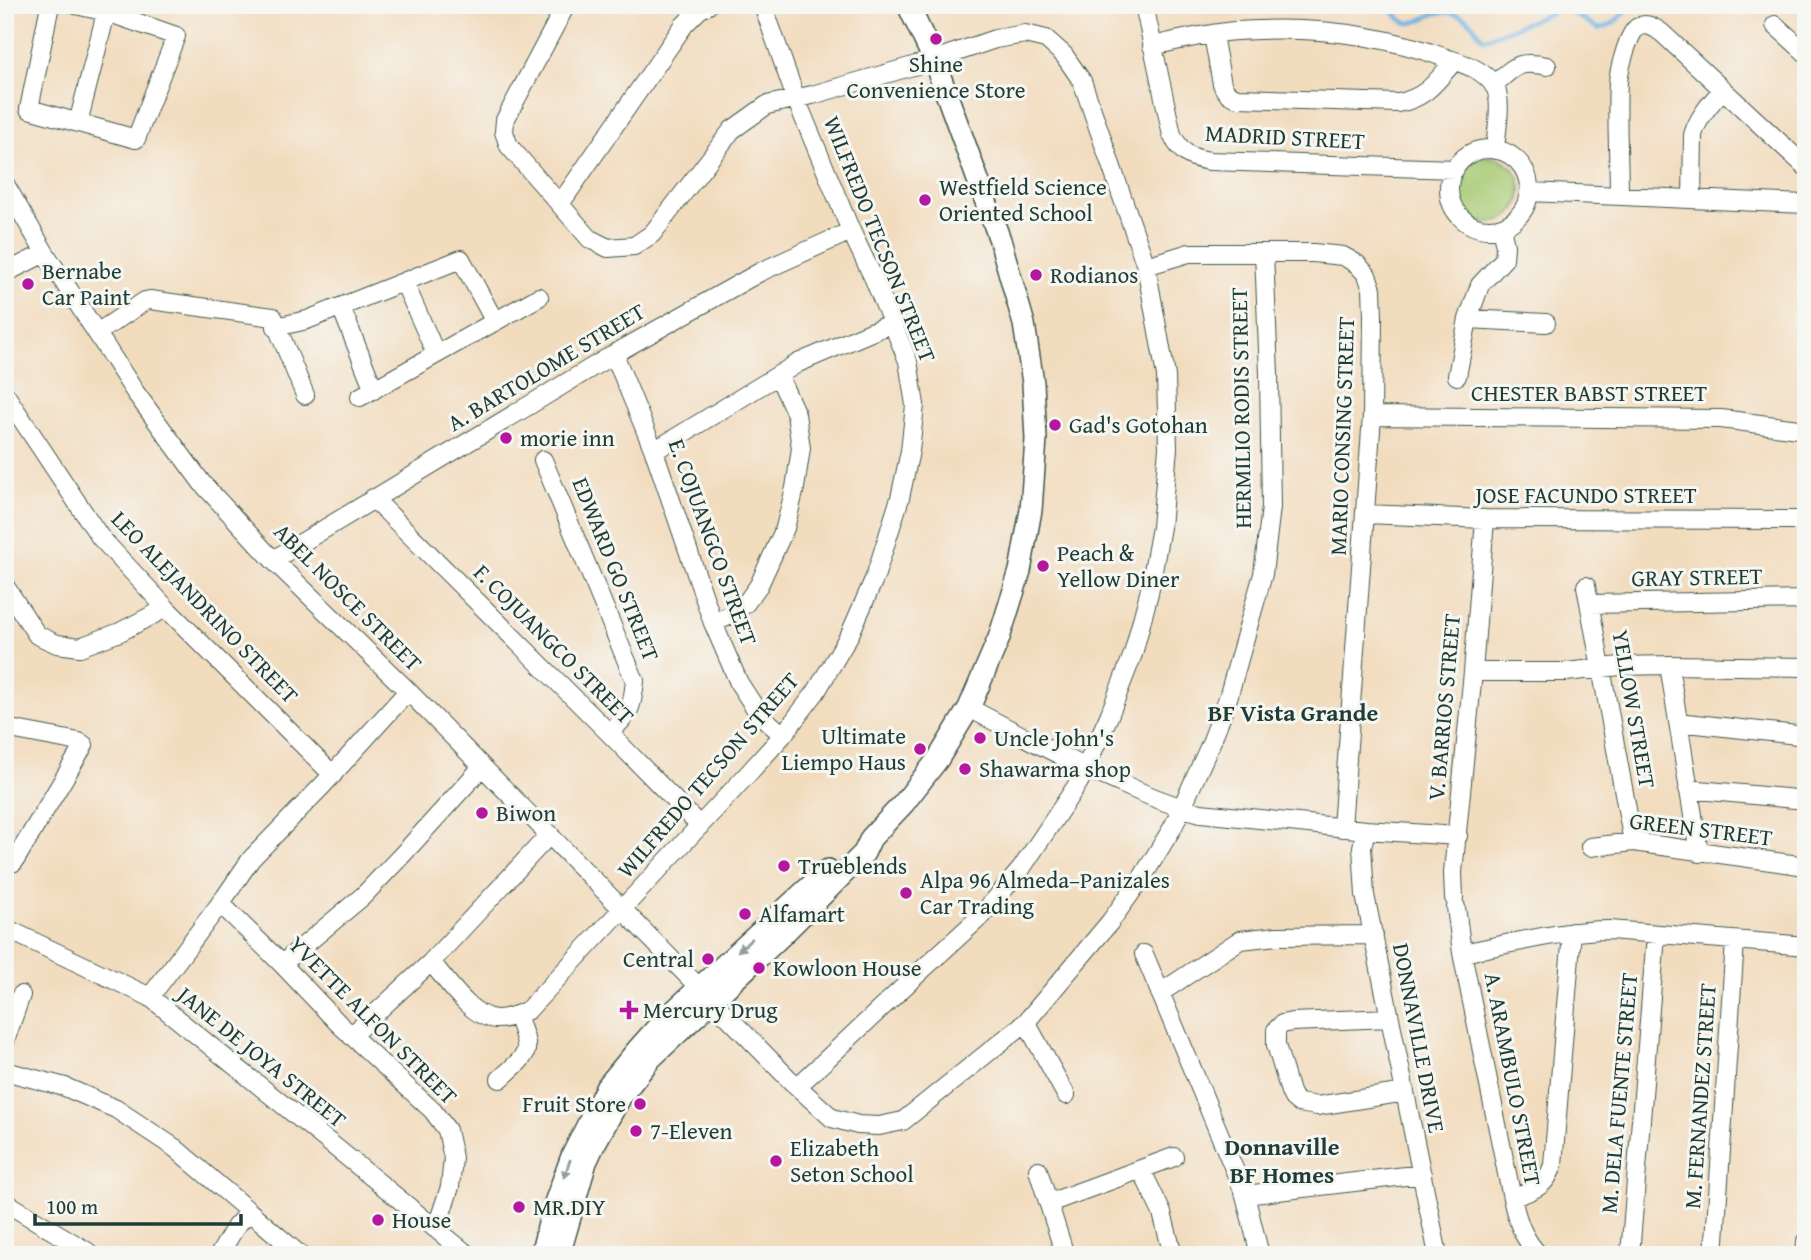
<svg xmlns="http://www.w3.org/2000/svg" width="1811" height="1260" viewBox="0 0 1811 1260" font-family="'Gentium Book Plus',serif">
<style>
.green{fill:#a8cb75;stroke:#648454;stroke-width:2}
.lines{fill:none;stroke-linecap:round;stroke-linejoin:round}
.stream{stroke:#6eb4e4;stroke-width:4.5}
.minor-casing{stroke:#3f5549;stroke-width:20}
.major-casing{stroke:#3f5549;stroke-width:24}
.minor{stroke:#fff;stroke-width:18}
.major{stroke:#fff;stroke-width:21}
.oneway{fill:#8f9e9a}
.poi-dot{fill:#b5179e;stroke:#f6f6f2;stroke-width:2.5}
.labels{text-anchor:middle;stroke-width:6;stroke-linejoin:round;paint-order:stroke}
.poi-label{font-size:23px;fill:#1f3d34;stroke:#f6f6f2;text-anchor:start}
.street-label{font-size:23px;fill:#1f3d34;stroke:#f6f6f2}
.neighbourhood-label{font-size:24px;font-weight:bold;fill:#1f3d34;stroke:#f6f6f2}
</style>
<rect width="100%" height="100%" fill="#f6f6f2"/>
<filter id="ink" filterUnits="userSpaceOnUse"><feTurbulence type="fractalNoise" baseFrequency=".0143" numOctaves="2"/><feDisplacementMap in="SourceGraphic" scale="14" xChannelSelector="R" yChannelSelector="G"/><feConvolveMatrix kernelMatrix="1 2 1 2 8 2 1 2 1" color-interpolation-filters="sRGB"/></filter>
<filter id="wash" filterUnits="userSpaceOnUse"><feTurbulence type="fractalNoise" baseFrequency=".00686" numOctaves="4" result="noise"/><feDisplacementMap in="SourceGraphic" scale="28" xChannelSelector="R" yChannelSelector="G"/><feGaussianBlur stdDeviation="1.57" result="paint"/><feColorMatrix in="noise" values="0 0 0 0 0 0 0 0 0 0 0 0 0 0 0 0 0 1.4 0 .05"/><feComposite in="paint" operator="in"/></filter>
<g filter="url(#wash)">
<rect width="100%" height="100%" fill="#f2dcbe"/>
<path class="green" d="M1455 190a33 33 0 1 1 66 0a33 33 0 1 1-66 0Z"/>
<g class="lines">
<path class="stream" d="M1381,5c3,2 7,3 10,5 6,4 9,12 17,13 9,1 18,-6 26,-9 10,-4 29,0 36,8 6,6 7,10 14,17l77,-30 13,5 25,15 13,-5 21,-19"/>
</g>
</g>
<g filter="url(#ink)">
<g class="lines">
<g class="minor-casing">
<path id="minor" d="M50,5l-21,104 107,30 40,-103 -69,-24 -31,-7
M566,5l-61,115 -1,12 5,14 81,93 18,9 26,-2 18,-12 80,-104 35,-25 45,-10 122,-35 61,-21 30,-5 21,5 18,16 18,26 64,185 20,110 2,72 -7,79 -12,66 -16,61 -24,62 -30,66 -58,87 -41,48 -56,51 -126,118
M1144,5l28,130c10,19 18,23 38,26l245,8
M1775,25l31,28
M1213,35l9,49c3,8 7,12 16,14l160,5c28,-5 38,-21 56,-42
M1152,46c28,-6 56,-13 84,-15 70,-5 143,2 210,27 18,6 38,11 49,29 8,15 1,46 0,63
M1493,85c23,-19 24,-25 54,-19
M78,123l30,-118
M1449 189a40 40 0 1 1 80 0a40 40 0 1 1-80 0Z
M5,184l40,69 90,139 67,91 71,77 135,131 381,388 43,39 26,7 21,1 24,-5 123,-99 84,-100 33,-46 30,-49 38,-84 17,-45 35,-124 8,-67 -2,-133 -5,-121
M1529,192l277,12
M1619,196c0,-38 -3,-77 -1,-114 1,-11 10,-50 20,-55 9,-5 17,1 24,6l144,134
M1692,199l1,-64c5,-18 18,-32 30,-46
M560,204l124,-179 15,-15 9,-5
M1146,266l43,-13h124l30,3 14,8 10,11 5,14 1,27 -1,100 -30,412
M5,273l40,-20
M404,282l32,72
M341,307l33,83
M1468,319l78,4
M276,327l31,-7 154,-61 34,63
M97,333l48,-32 5,-1 123,17 32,78
M614,354l40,97 59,172 26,60 20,31 24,21
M1457,376l11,-57 12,-34 24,-26 1,-13 -4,-19
M5,394l95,143 66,71 167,167
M360,397l179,-100
M1372,416l349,3 85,11
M654,451l144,-88 94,-40
M543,460l92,221c-3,28 -5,33 -26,52
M373,498l236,235 91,93
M1366,514l119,5 321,1
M273,560l341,-206 146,-82 91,-41
M5,586l32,49 20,9 23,3 40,-15 46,-24
M1586,586l47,256
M1590,604l216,-4
M713,623l18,-8 15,-12 13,-18 26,-57 10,-40 6,-40 -5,-34 -18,-39
M1669,665l30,188
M1473,672h93l54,-6 49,-1 137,2
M969,708c50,26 99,53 151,75 26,12 53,23 81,30l165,17 92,6
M1678,722l128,14
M5,728l74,14 5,3 -70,117 -9,-3
M1688,789l118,11
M1366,830l-4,17 3,48 73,360
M1590,847l43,-5 173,24
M1454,898l-1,-26 20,-200 12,-153
M220,903l62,61 57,60 94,87 14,19 6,28 -3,29 -14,42
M1456,907l6,46 50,245c5,22 11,41 27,57
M5,928l145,69 318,258
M1462,953c49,-9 98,-23 148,-23l196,16
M1144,954l101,241 15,60
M431,962c16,18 39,55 65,57 10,0 22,-4 32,-9l218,-234 37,-41 33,-43 34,-58 25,-57 25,-79 10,-47 5,-46 -7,-44 -34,-82 -23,-48 -55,-132 -33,-94
M282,964l81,-68 40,-42 79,-87
M1160,993l80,-53 37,-4 97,-1
M150,997l75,-100 26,-38 72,-74 85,-94
M1390,1018l-98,4 -10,2 -6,6v15l14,47 3,6 6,5 18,3 88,-14
M1026,1022l40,73
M351,1036l80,-74 119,-128
M5,1041l16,-46
M5,1071l60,16 51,22 59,39 125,107
M500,1079c32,-29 31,-24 17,-64
M1141,1169l21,44 11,42
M1038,1170l27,85
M1245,1195l177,-21
M1512,1198c21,-9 33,-9 41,-33l19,-233
M5,1202l83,50
M1049,1203l125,-46
M219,1255l17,-29 13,-14
M1630,1255l26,-320
M1714,1255l21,-314
M1805,1255l1,-14"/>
</g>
<g class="major-casing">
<path id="major" d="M541,1255l12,-47 19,-52 34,-68 33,-40 25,-28 164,-150
M559,1255l27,-93 8,-17 27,-49 30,-38 130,-122 83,-83 7,-15 33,-35 34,-44 31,-51 30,-70 21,-67 11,-61 5,-71 -3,-56 -9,-59 -24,-84 -66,-180 -26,-55"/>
</g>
<use href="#minor" class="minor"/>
<use href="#major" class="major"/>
</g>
<defs><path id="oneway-solid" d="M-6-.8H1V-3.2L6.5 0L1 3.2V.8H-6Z" transform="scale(1.75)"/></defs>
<g class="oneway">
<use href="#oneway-solid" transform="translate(745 945) rotate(138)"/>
<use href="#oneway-solid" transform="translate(567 1169) rotate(109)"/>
</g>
</g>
<g class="poi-dot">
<circle cx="936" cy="39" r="7"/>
<circle cx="925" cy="200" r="7"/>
<circle cx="1036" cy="275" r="7"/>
<circle cx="28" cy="284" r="7"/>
<circle cx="1055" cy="425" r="7"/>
<circle cx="506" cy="438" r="7"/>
<circle cx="1043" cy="566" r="7"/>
<circle cx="980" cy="738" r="7"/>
<circle cx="920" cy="749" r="7"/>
<circle cx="965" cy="769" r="7"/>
<circle cx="482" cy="813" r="7"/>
<circle cx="784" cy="866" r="7"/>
<circle cx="906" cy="893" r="7"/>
<circle cx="745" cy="914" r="7"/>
<circle cx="708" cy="959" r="7"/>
<circle cx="759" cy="968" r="7"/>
<path d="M625.5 999.5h7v7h7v7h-7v7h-7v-7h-7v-7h7z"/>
<circle cx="640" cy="1104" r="7"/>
<circle cx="636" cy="1131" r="7"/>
<circle cx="776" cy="1161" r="7"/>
<circle cx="519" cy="1207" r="7"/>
<circle cx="378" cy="1220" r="7"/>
</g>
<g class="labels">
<g class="poi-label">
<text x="936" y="72" text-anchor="middle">Shine<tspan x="936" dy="26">Convenience Store</tspan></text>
<text x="939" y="195">Westfield Science<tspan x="939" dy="26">Oriented School</tspan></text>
<text x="42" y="279">Bernabe<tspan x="42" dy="26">Car Paint</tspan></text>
<text x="1050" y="283">Rodianos</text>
<text x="1069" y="433">Gad's Gotohan</text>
<text x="520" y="446">morie inn</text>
<text x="1057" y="561">Peach &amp;<tspan x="1057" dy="26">Yellow Diner</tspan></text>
<text x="906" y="744" text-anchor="end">Ultimate<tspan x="906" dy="26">Liempo Haus</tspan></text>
<text x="994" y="746">Uncle John's</text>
<text x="979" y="777">Shawarma shop</text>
<text x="496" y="821">Biwon</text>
<text x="798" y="874">Trueblends</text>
<text x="920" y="888">Alpa 96 Almeda–Panizales<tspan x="920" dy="26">Car Trading</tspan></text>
<text x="759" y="922">Alfamart</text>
<text x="694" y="967" text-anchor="end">Central</text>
<text x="773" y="976">Kowloon House</text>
<text x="643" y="1018">Mercury Drug</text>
<text x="626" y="1112" text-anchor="end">Fruit Store</text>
<text x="650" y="1139">7-Eleven</text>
<text x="790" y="1156">Elizabeth<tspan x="790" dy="26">Seton School</tspan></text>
<text x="533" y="1215">MR.DIY</text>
<text x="392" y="1228">House</text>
</g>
<g class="street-label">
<text transform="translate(1285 137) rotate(3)" y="8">MADRID STREET</text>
<text transform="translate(880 239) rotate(68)" y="8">WILFREDO TECSON STREET</text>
<text transform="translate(546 367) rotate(-31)" y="8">A. BARTOLOME STREET</text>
<text x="1589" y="401">CHESTER BABST STREET</text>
<text transform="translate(1241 408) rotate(-91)" y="8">HERMILIO RODIS STREET</text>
<text transform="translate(1342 436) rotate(-88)" y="8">MARIO CONSING STREET</text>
<text x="1586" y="503">JOSE FACUNDO STREET</text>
<text transform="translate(713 542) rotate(70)" y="8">E. COJUANGCO STREET</text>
<text transform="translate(616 569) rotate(68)" y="8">EDWARD GO STREET</text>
<text transform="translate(1697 577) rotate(-1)" y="8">GRAY STREET</text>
<text transform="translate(348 597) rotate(45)" y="8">ABEL NOSCE STREET</text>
<text transform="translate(205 607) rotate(46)" y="8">LEO ALEJANDRINO STREET</text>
<text transform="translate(554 644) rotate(45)" y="8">F. COJUANGCO STREET</text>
<text transform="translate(1444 707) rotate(-85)" y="8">V. BARRIOS STREET</text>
<text transform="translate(1634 709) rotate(80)" y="8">YELLOW STREET</text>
<text transform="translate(708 775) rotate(-49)" y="8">WILFREDO TECSON STREET</text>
<text transform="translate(1701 829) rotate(7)" y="8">GREEN STREET</text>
<text transform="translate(373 1020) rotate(45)" y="8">YVETTE ALFON STREET</text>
<text transform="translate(1419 1038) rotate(79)" y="8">DONNAVILLE DRIVE</text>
<text transform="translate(262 1057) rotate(39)" y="8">JANE DE JOYA STREET</text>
<text transform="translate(1513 1079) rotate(79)" y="8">A. ARAMBULO STREET</text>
<text transform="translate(1619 1093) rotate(-85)" y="8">M. DELA FUENTE STREET</text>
<text transform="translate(1700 1096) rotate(-86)" y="8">M. FERNANDEZ STREET</text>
</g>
<g class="neighbourhood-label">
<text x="1293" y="721">BF Vista Grande</text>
<text x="1282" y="1155">Donnaville<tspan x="1282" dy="28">BF Homes</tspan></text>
</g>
</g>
<rect width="1811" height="1260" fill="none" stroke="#f6f6f2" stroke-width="28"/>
<path d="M35 1214v10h206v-10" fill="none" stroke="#1f3d34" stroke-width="3.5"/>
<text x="46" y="1214" font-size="21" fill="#1f3d34" stroke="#f6f6f2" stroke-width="5" paint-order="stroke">100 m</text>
</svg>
